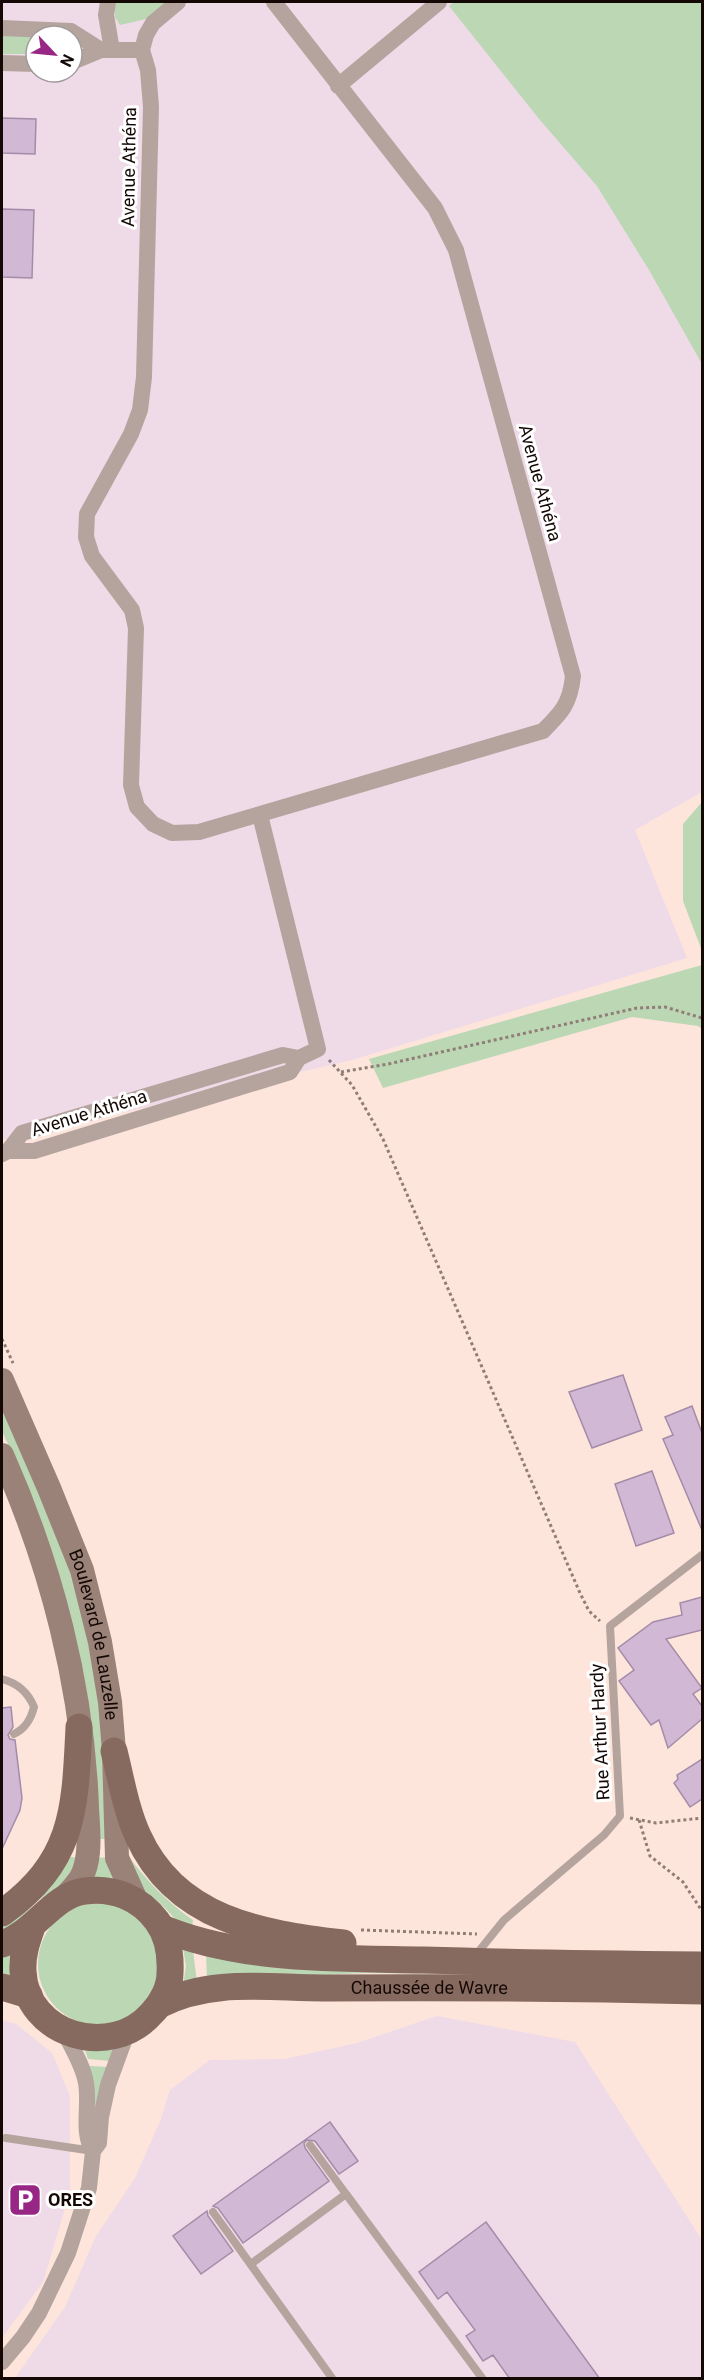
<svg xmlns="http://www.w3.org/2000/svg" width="704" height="2380" viewBox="0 0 704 2380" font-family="Roboto,sans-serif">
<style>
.commercial{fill:#efdae8;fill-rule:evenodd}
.green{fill:#bbd7b3}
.building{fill:#d1b8d5;stroke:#a48ca8;stroke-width:1.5}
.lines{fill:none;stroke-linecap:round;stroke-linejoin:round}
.path{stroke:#907d77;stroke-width:3;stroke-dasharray:3 3;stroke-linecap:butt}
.service{stroke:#b5a49e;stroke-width:8}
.minor{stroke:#b5a49e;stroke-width:16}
.secondary{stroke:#9a8279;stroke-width:24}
.primary{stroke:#876a5f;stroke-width:27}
.labels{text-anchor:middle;stroke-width:6;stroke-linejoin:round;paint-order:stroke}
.street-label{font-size:18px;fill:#140805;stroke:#fff}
.poi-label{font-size:18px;font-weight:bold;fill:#140805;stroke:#fff;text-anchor:start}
</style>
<rect width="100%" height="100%" fill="#fde5dc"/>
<path class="commercial" d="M2,2h614l86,105v685l-67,38 52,128 -335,102 -350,80zM36,36h36v36h-36z
M437,2016l138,26 127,198v138h-687l50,-71 31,-71 39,-58 26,-59 9,-29 40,-30 75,-1 72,-16z
M2,2020l14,4 36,29 18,43v96l-27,90 -41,56z"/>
<path class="green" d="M115,2h55l-24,17 -26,6 -5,-8z
M454,2h248v362l-53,-94 -52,-84 -57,-66 -91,-114z
M2,34l34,2v18h-34z
M702,802v149l-19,-50v-77z
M702,965v64l-4,-3 -66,-9 -249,71 -14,-29z
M2,1391l67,168 29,126 12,154h-16l1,-7 -82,-377 -11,-24z
M63,1856l17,2 -16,26 -24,15 -38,36v-17z
M111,1857l8,23 -25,-2v-20z
M129,1857c19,25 38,45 64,63l-1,8 -14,-6 -18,-19 -20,-16z
M38 1964a61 61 0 1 1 122 0a61 61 0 1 1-122 0Z
M11,1947l2,26 -3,3 -8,-3v-22z
M183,1948l10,2 4,33 -14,3 3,-20z
M206,1953l496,23 -338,-3 -157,8z
M84,2047l28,1 2,2 -4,11 -22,-2z
M89,2066l19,1 -12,40 -3,-4z"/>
<path class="building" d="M2,118l34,1 -1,35 -33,-1z
M2,209l32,1 -2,68 -30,-1z
M623,1375l19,55 -50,18 -23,-56z
M692,1406l10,27v97l-39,-91 10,-4 -8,-18z
M652,1471l22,62 -38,13 -21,-62z
M702,1597v33l-36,9 36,49 -9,6 9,12v13l-34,29 -9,-28 -8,5 -32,-44 15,-11 -16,-22 35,-26 29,-7 -2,-12z
M11,1707l2,20 -5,8 2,4 5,1 7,58 -2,12 -18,39v-141z
M702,1759v40l-12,8 -16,-24 4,-4 -1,-4z
M330,2122l28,39 -19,13 -24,-33 -8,-1 -3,3 1,5 24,33 -86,62 -25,-35 -5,-2z
M207,2211l1,5 25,35 -32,23 -28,-38z
M486,2222l114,157h-90l-17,-24 -10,6 -17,-25 9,-6 -28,-38 -9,7 -19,-27z"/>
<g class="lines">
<path class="path" d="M329,1060l23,25 31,54 197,454 9,18 11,10
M341,1072l47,-8 249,-56 28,-1 37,11
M2,1339l11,24
M630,1818l26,5 46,-5
M639,1820l11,36 33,26 19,29
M361,1930l116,4"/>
<path class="service" d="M2,1679c15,4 26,13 32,28 -3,12 -8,21 -20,27
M475,1956l29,-36 100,-85 16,-19 -10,-190 92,-71
M6,2138l87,13
M310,2145l36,49
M213,2212l119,166
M251,2264l95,-70 136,184"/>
<path class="minor" d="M108,2l-2,13 6,35
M178,2l-25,21 -7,12 -4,15 6,20 3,37 -7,270 -4,33 -9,24 -44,80 -1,23 6,19 40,54 4,18 -5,157 6,22 16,17 19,9 27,-1 344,-101c19,-19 27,-27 30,-55l-117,-426 -21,-42 -161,-206
M2,28l69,3 30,19
M72,62l29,-12h41
M2,63l34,1
M338,86l101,-84
M8,1151h26l256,-79 9,-14 19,-9 -58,-234
M2,1154l6,-3 14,-18 261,-78 16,3
M64,2032c8,16 19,33 22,51 4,22 -5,50 7,68
M2,2362l21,-25 16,-24 29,-60 21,-65 4,-37 6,-8 2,-26 7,-32 19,-52"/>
<g class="secondary">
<path id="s1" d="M2,1380l47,108 33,82 18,72 10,60 4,49 3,107 19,42"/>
<path d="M2,1455c49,110 81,232 85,353 1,20 4,44 -3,63 -3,10 -12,18 -19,26"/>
</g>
<g class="primary">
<path d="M114,1751c7,28 12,59 24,85 38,84 122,97 205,107"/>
<path d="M2,1913c73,-52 73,-104 77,-186"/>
<path d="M162,1928c79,33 177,30 262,32 93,3 186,4 278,5"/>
<path d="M2,1944c32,-10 50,-49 83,-53 28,-4 55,7 72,30 11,15 14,33 13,52 0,14 -8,30 -18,40 -41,47 -126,23 -129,-42 -1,-16 4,-30 9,-44"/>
<path d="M2,1987l27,8"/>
<path id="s2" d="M159,2005c52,-27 109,-17 165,-17 127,-1 252,0 378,3"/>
</g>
</g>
<defs>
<g id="parking-square" transform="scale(1.725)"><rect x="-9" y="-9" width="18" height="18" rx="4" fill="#972684" stroke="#fff"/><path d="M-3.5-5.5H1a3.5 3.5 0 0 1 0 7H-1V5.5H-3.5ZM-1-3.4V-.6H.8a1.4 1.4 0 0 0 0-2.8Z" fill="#fff"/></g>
</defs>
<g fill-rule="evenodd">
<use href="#parking-square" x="25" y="2200"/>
</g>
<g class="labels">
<g class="street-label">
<text transform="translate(129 167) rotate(-89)" y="6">Avenue Athéna</text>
<text transform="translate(540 483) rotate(75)" y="6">Avenue Athéna</text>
<text transform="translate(89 1113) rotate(-17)" y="6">Avenue Athéna</text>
<text dy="6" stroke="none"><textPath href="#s1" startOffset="272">Boulevard de Lauzelle</textPath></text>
<text transform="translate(600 1732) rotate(-93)" y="6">Rue Arthur Hardy</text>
<text dy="6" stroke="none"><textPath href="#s2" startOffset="273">Chaussée de Wavre</textPath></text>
</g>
<g class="poi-label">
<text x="48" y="2206">ORES</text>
</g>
</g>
<rect width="704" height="2380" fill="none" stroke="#140805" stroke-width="6"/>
<g transform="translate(54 54) rotate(116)"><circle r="28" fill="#ffffff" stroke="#a19c9b" stroke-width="1.5"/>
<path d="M0-4.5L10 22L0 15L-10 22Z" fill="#972684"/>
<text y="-9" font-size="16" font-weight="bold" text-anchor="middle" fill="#140805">N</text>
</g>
</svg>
